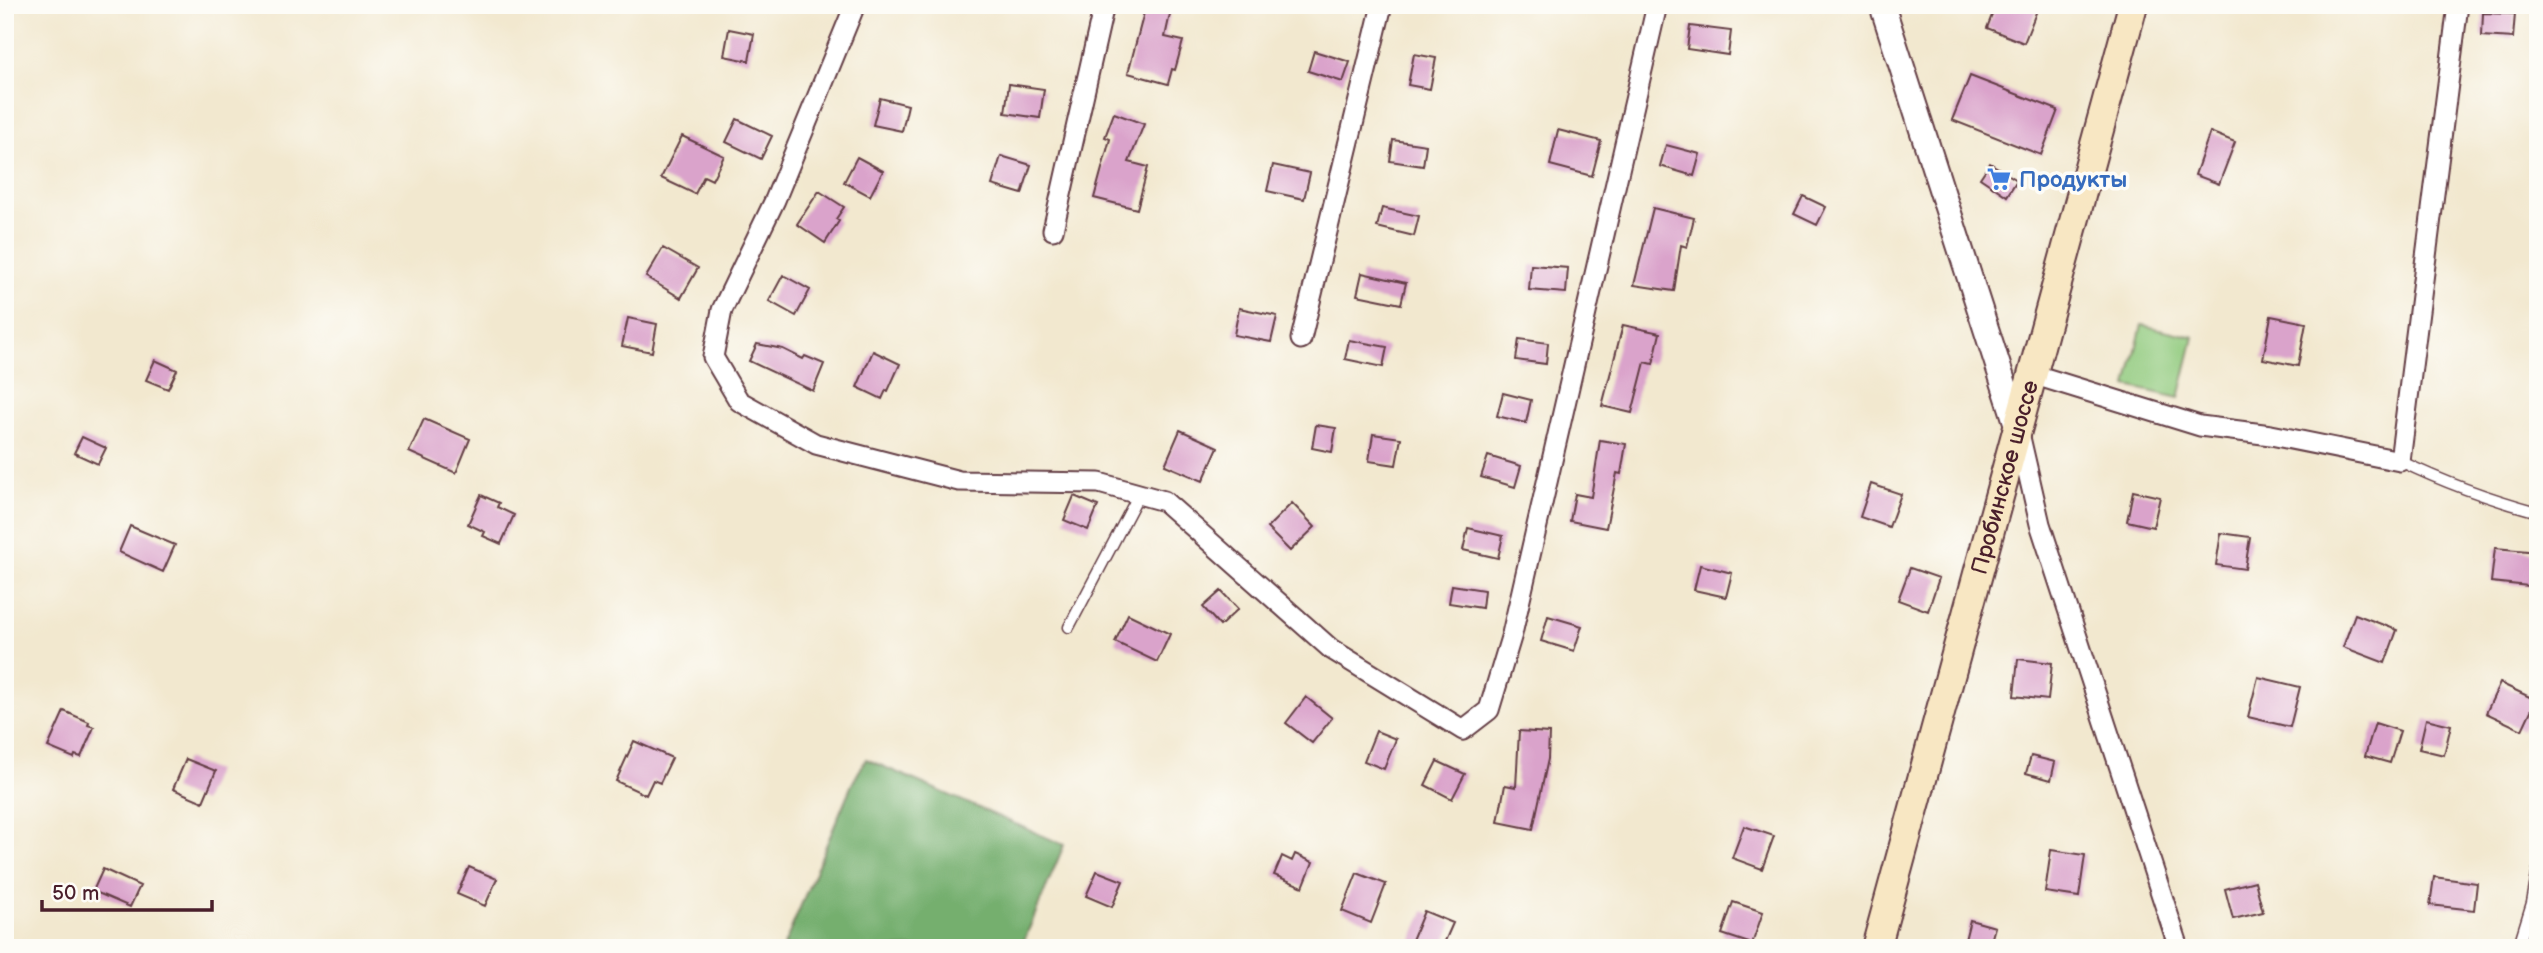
<svg xmlns="http://www.w3.org/2000/svg" width="2543" height="953" viewBox="0 0 2543 953" font-family="'Balsamiq Sans',sans-serif">
<style>
.green{fill:#92cb7f;stroke:#6e7555;stroke-width:2}
.forest{fill:#75af6e;stroke:#60674c;stroke-width:2}
.building{fill:#daa3cb}
.lines{fill:none;stroke-linecap:round;stroke-linejoin:round}
.service-casing{stroke:#633d44;stroke-width:13}
.minor-casing{stroke:#633d44;stroke-width:23}
.tertiary-casing{stroke:#633d44;stroke-width:28}
.secondary-casing{stroke:#633d44;stroke-width:32}
.service{stroke:#fff;stroke-width:10}
.minor{stroke:#fff;stroke-width:19}
.tertiary{stroke:#fff;stroke-width:24}
.secondary{stroke:#f8e7c3;stroke-width:28}
.labels{text-anchor:middle;stroke-width:7;stroke-linejoin:round;paint-order:stroke}
.shop-label{font-size:23px;font-weight:bold;fill:#366cbe;stroke:#fdfcf7;text-anchor:start}
.street-label{font-size:23px;fill:#4a1f2b;stroke:#fdfcf7}
</style>
<rect width="100%" height="100%" fill="#fdfcf7"/>
<filter id="ink" filterUnits="userSpaceOnUse"><feTurbulence type="fractalNoise" baseFrequency=".0143" numOctaves="2"/><feDisplacementMap in="SourceGraphic" scale="14" xChannelSelector="R" yChannelSelector="G"/><feConvolveMatrix kernelMatrix="1 2 1 2 8 2 1 2 1" color-interpolation-filters="sRGB"/></filter>
<filter id="wash" filterUnits="userSpaceOnUse"><feTurbulence type="fractalNoise" baseFrequency=".00686" numOctaves="4" result="noise"/><feDisplacementMap in="SourceGraphic" scale="28" xChannelSelector="R" yChannelSelector="G"/><feGaussianBlur stdDeviation="1.57" result="paint"/><feColorMatrix in="noise" values="0 0 0 0 0 0 0 0 0 0 0 0 0 0 0 0 0 1.4 0 .05"/><feComposite in="paint" operator="in"/></filter>
<g filter="url(#wash)">
<rect width="100%" height="100%" fill="#f2e8cf"/>
<path class="green" d="M2142,325l52,12 -15,61 -52,-12z"/>
<path class="forest" d="M866,759l198,86 -43,103h-238l69,-164z"/>
<g id="blocks">
<path class="building" d="M1146,5h26l-7,32 18,4 -8,29 -3,-1 -4,15 -40,-11z
M1996,5h43l-15,38 -37,-15z
M2483,13l32,1 -2,24 -31,-2z
M1690,26l41,5 -3,24 -41,-6z
M729,29l25,5 -5,27 -25,-5z
M1314,51l36,11 -7,20 -35,-11z
M1414,54l22,4 -6,31 -22,-4z
M1970,76l88,34 -17,45 -89,-35z
M1009,84l35,5 -4,29 -35,-5z
M880,98l28,7 -6,26 -29,-6z
M1114,113l30,11 -15,38 19,5 -11,42 -43,-11 16,-59 -5,-2z
M737,119l35,17 -11,23 -35,-17z
M1558,130l43,11 -9,35 -42,-11z
M2210,132l25,10 -16,42 -24,-9z
M682,136l42,20 -12,24 -8,-4 -9,18 -34,-16z
M1393,140l33,5 -3,21 -33,-5z
M1666,145l34,9 -6,22 -34,-10z
M1001,156l30,9 -9,29 -30,-9z
M857,157l26,14 -13,25 -26,-14z
M1990,163l27,17 -10,16 -27,-18z
M1273,165l37,8 -6,26 -37,-8z
M819,191l25,16 -8,12 3,2 -14,22 -28,-19z
M1803,196l23,11 -9,18 -23,-11z
M1382,208l37,8 -5,20 -37,-9z
M1653,208l41,10 -7,29 -6,-2 -7,46 -40,-6z
M663,248l35,20 -17,30 -35,-21z
M1531,265l37,3 -2,25 -37,-3z
M1362,273l44,10 -5,21 -44,-9z
M783,275l27,15 -14,26 -27,-15z
M1239,308l38,8 -6,26 -37,-7z
M2271,316l35,7 -8,43 -35,-7z
M628,318l29,6 -5,28 -30,-6z
M1623,325l37,8 -7,31 -8,-2 -13,51 -30,-7z
M1519,339l29,4 -2,21 -30,-4z
M1349,340l38,7 -4,20 -38,-8z
M757,344l26,5 20,10 2,-3 19,8 -11,27 -64,-30z
M873,351l27,13 -12,27 -2,-1 -4,9 -25,-12z
M155,360l22,10 -9,19 -22,-9z
M1503,393l28,7 -5,23 -29,-7z
M424,419l46,20 -14,34 -47,-21z
M1316,425l20,3 -4,24 -20,-4z
M1180,430l38,17 -15,34 -38,-16z
M1373,434l28,4 -5,27 -27,-4z
M82,437l24,11 -8,16 -24,-11z
M1600,440l26,4 -5,30 -4,-1 -11,55 -36,-7 5,-27 16,3z
M1488,456l33,10 -6,21 -34,-10z
M1871,484l30,10 -12,33 -29,-10z
M2133,491l27,6 -7,30 -26,-6z
M481,495l18,8 -2,4 17,8 -13,29 -18,-8 2,-4 -17,-8z
M1074,496l24,10 -10,24 -24,-10z
M1292,503l23,24 -25,24 -23,-23z
M130,526l45,19 -12,27 -44,-20z
M1468,528l35,8 -5,22 -35,-8z
M2221,533l29,4 -5,32 -29,-4z
M2495,548l43,4v35l-47,-5z
M1700,565l32,8 -6,24 -32,-7z
M1910,568l29,10 -11,33 -30,-11z
M1452,585l32,5 -2,18 -33,-5z
M1221,591l17,18 -18,17 -17,-19z
M1128,614l42,20 -13,28 -42,-20z
M2355,614l42,16 -12,33 -42,-16z
M1548,616l34,10 -8,25 -33,-10z
M2018,659l34,4 -4,37 -34,-4z
M2258,677l42,10 -10,40 -42,-10z
M2500,683l36,17 -14,30 -36,-17z
M1306,697l26,21 -20,25 -26,-20z
M64,711l25,11 -1,3 6,2 -13,30 -6,-2 -1,3 -26,-11z
M2426,719l25,6 -7,30 -25,-6z
M2375,723l25,8 -10,32 -25,-7z
M1376,731l20,8 -12,30 -20,-8z
M1519,731l30,2 -1,26 -15,70 -35,-7 7,-37 11,2z
M634,741l38,17 -12,25 -7,-3 -7,15 -30,-14z
M2031,756l24,6 -4,18 -25,-7z
M186,759l30,12 -13,31 -30,-13z
M1437,761l28,13 -13,25 -27,-14z
M1744,826l30,10 -12,33 -30,-11z
M2051,850l34,5 -6,42 -34,-5z
M1295,854l18,8 -10,25 -29,-12 8,-19 10,5z
M469,867l28,12 -12,27 -28,-12z
M103,869l37,17 -10,21 -37,-16z
M1097,871l26,10 -11,26 -26,-11z
M1357,873l29,11 -15,39 -29,-12z
M2434,877l43,6 -3,27 -44,-5z
M2255,881l8,31 -30,7 -8,-30z
M1733,902l30,10 -11,32 -30,-10z
M1424,911l29,12 -11,25h-10l-20,-8z
M1970,920l25,7 -6,21h-26z"/>
</g>
</g>
<g filter="url(#ink)">
<use href="#blocks" fill-opacity="0" stroke="#633d44" stroke-width="2"/>
<g class="lines">
<g class="service-casing">
<path id="service" d="M2400,461c45,22 90,38 138,51
M1069,627l70,-133
M2518,948l14,-45 6,-33"/>
</g>
<g class="minor-casing">
<path id="minor" d="M855,5l-80,195 -53,110 -9,47 26,44 77,43 143,37 140,2 65,18 167,148 132,81 26,-20 23,-76 145,-629
M1053,230l51,-225
M1301,339l81,-334
M2032,374l168,52 71,9 129,26 58,-456
M2019,433l21,91 139,424"/>
</g>
<g class="tertiary-casing">
<path id="tertiary" d="M1882,5l135,420"/>
</g>
<g class="secondary-casing">
<g id="secondary">
<path id="s1" d="M1876,948l257,-943"/>
</g>
</g>
<use href="#service" class="service"/>
<use href="#minor" class="minor"/>
<use href="#tertiary" class="tertiary"/>
<use href="#secondary" class="secondary"/>
</g>
</g>
<defs>
<g id="supermarket-bare" transform="scale(1.89)"><path d="M-6-5.5h2.5l.6 2H6L4.5 2H-2.5L-4.4-4H-6ZM-1.5 3.2a1.3 1.3 0 1 0 .1 0ZM3 3.2a1.3 1.3 0 1 0 .1 0Z" fill="#3f7fe0" stroke="#fdfcf7" stroke-width="2.5" paint-order="stroke"/></g>
</defs>
<g fill-rule="evenodd">
<use href="#supermarket-bare" x="1999" y="179"/>
</g>
<g class="labels">
<g class="shop-label">
<text x="2019" y="187">Продукты</text>
</g>
<g class="street-label">
<text dy="8" stroke="none"><textPath href="#s1" startOffset="488">Пробинское шоссе</textPath></text>
</g>
</g>
<rect width="2543" height="953" fill="none" stroke="#fdfcf7" stroke-width="28"/>
<path d="M42 900v10h170v-10" fill="none" stroke="#4a1f2b" stroke-width="3.5"/>
<text x="52" y="900" font-size="21" fill="#4a1f2b" stroke="#fdfcf7" stroke-width="5" paint-order="stroke">50 m</text>
</svg>
